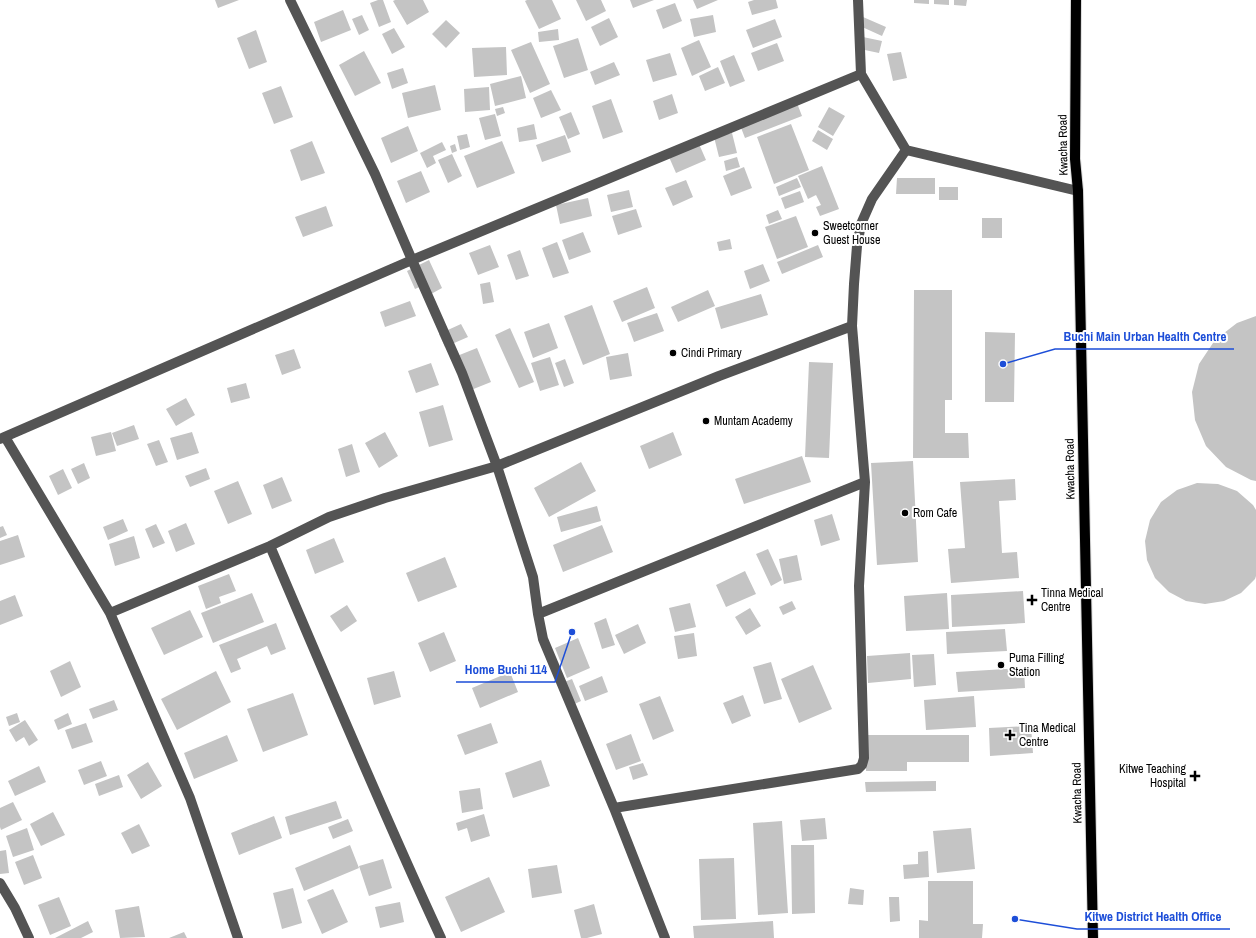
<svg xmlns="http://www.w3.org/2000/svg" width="1256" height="938" viewBox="0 0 1256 938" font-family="'Archivo Narrow',sans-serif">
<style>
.building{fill:#c4c4c4}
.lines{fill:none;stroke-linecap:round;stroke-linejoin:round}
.major-casing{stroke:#dbdbdb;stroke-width:12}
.minor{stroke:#545454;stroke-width:10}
.major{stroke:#000;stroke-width:10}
.poi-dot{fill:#000;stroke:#fff;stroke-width:1.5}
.labels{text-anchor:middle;stroke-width:4;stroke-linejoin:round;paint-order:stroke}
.street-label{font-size:12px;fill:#000;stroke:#fff}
.poi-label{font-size:12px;fill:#000;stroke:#fff;text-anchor:start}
.leader{fill:none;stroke:#1d4ed8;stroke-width:1.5}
.callout-dot{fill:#1d4ed8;stroke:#fff;stroke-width:1.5}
.callout-label{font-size:13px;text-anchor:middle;font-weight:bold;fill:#1d4ed8;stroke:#fff;stroke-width:4;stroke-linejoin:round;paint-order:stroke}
</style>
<rect width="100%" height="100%" fill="#fff"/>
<path class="building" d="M215,0h24l-21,8z
M378,0h5l8,22 -12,5 -9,-24z
M395,0h28l6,12 -22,13 -14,-24z
M527,0h25l9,19 -22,10 -14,-28z
M576,0h25l5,11 -20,10z
M630,0h24l-21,8z
M693,0h25l-21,9z
M754,0h22l2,8 -26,7 -4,-13z
M914,0h15v4l-15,-1z
M934,0h15v5l-15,-1z
M954,0h13l-1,6 -12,-1z
M675,3l7,18 -19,8 -7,-19z
M343,10l8,20 -30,12 -7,-20z
M362,15l7,15 -10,5 -7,-16z
M713,15l3,17 -22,5 -4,-18z
M863,17l23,10 -4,9 -22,-10z
M609,18l9,19 -18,9 -9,-19z
M775,19l7,18 -29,11 -7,-18z
M446,20l14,13 -14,15 -14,-14z
M394,28l11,19 -13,7 -10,-20z
M558,29l1,11 -20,2 -1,-10z
M256,30l11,32 -18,7 -12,-31z
M863,37l19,4 -3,12 -19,-4z
M578,38l10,32 -24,8 -11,-32z
M699,40l12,27 -19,9 -11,-28z
M531,42l19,42 -20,9 -19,-43z
M777,43l7,18 -26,10 -7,-18z
M506,47l1,28 -33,2 -2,-29z
M364,51l17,32 -26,13 -16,-31z
M901,52l6,26 -14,3 -6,-27z
M670,53l7,22 -24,7 -7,-22z
M734,55l11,26 -15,6 -10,-26z
M614,62l6,13 -25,10 -5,-13z
M718,67l7,16 -20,8 -6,-15z
M403,68l5,15 -16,6 -5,-16z
M521,76l5,22 -31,8 -5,-22z
M435,85l6,25 -33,8 -6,-25z
M281,86l12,31 -19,7 -12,-31z
M489,87l1,23 -25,2 -1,-23z
M551,90l10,20 -20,8 -8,-20z
M672,94l6,19 -19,7 -6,-19z
M795,98l7,18 -57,22 -7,-18z
M611,99l12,33 -20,7 -11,-33z
M503,107l2,6 -8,3 -2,-7z
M829,107l16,9 -12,20 -15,-9z
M571,112l9,22 -12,5 -9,-22z
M495,114l6,22 -16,4 -6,-22z
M534,124l3,15 -18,3 -2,-14z
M791,124l18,46 -35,14 -17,-47z
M408,126l10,25 -27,12 -10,-25z
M818,130l15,9 -6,11 -15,-9z
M732,133l5,20 -18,4 -5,-20z
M467,134l3,13 -10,3 -3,-14z
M565,135l6,17 -29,10 -6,-17z
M312,141l13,32 -24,8 -11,-31z
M502,141l13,32 -38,15 -13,-32z
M442,142l4,8 -13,6 3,7 -9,5 -7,-15z
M455,144l2,7 -5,2 -2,-7z
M699,144l7,16 -30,13 -7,-16z
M452,154l10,22 -14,7 -10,-23z
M737,157l3,10 -14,4 -2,-10z
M822,166l17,43 -19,7 -4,-9 5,-2 -5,-10 -8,4 -10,-23z
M744,167l8,21 -21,8 -8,-20z
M421,171l9,21 -24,11 -9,-22z
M797,178l4,9 -22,9 -3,-9z
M897,178h38v16h-39z
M686,180l7,17 -20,9 -8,-18z
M939,187h19v13h-19z
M629,190l4,17 -22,5 -4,-17z
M800,191l4,11 -19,7 -4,-11z
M588,198l4,18 -32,8 -4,-19z
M326,206l7,20 -30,11 -8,-20z
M636,209l6,18 -24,8 -6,-19z
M778,210l4,9 -13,5 -3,-9z
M796,216l12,31 -31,12 -12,-32z
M982,218h20v20h-20z
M583,232l8,20 -22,8 -7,-20z
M730,239l2,10 -13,2 -2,-9z
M557,242l12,31 -16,5 -11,-30z
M490,245l9,22 -21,8 -9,-22z
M818,245l5,12 -41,17 -5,-12z
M520,250l9,26 -13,4 -9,-25z
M429,260l13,28 -11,6 -5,-10 -11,5 -8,-18z
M763,264l7,17 -20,8 -6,-18z
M490,282l4,20 -11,2 -3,-20z
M647,287l8,21 -33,14 -9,-21z
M708,290l7,16 -37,16 -7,-15z
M914,290h38v110h-7v33h23l1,25h-56z
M761,294l7,21 -47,14 -6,-21z
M410,301l6,15 -31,11 -5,-15z
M592,305l18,49 -27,11 -19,-49z
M657,313l7,18 -30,11 -7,-19z
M1256,316v165l-5,-1 -25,-13 -20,-21 -11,-26 -3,-28 7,-28 16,-24 22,-17z
M549,323l9,25 -25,10 -9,-26z
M461,324l7,13 -23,10 -6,-13z
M510,328l24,54 -15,6 -24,-53z
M985,332l30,1 -1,69h-29z
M477,348l14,34 -20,8 -14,-34z
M294,349l7,19 -19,7 -7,-20z
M628,353l4,23 -22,4 -4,-23z
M550,357l9,28 -19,6 -9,-28z
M565,359l9,24 -10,4 -9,-24z
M809,362l24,1 -4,95 -24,-1z
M431,363l8,22 -23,8 -8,-22z
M246,383l4,15 -19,5 -4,-15z
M186,398l9,17 -19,11 -10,-17z
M443,405l10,35 -24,7 -10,-35z
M134,425l5,14 -22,7 -5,-13z
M111,432l5,19 -20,5 -5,-19z
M192,432l7,21 -22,7 -7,-22z
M385,432l13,24 -19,12 -14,-25z
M673,432l9,23 -33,14 -9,-23z
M159,440l9,22 -12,4 -9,-22z
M352,444l8,28 -14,5 -8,-28z
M802,456l9,26 -67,22 -9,-25z
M913,461l5,101 -41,3 -6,-102z
M581,462l15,29 -47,26 -15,-29z
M84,463l6,15 -12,6 -7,-15z
M206,468l4,11 -20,8 -5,-11z
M63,469l9,19 -14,7 -9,-19z
M282,477l10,24 -20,8 -9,-24z
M1015,479l1,21 -17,1 3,52 15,-1 2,26 -68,5 -3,-34 17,-1 -5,-66z
M238,481l14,33 -24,10 -14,-33z
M1197,483l21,1 19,7 16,14 3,5v66l-1,3 -14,14 -17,8 -19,3 -19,-3 -17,-9 -14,-14 -8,-18 -2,-19 5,-21 11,-18 16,-12z
M597,506l4,15 -40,11 -4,-15z
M832,514l8,26 -19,6 -7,-26z
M123,519l5,12 -20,9 -5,-13z
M186,523l9,21 -19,8 -8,-21z
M156,524l9,19 -12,5 -8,-19z
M602,525l11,27 -50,20 -10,-27z
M3,526l4,9 -7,3v-11z
M18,535l7,22 -25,8v-24z
M134,536l6,22 -25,8 -6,-22z
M334,538l10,24 -29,12 -9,-24z
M768,549l14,31 -11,6 -15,-32z
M797,555l5,25 -18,4 -5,-25z
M445,557l12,30 -39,15 -12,-29z
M745,571l11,23 -30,13 -10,-22z
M229,574l7,17 -17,6 2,6 -15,6 -8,-23z
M1023,591l2,32 -73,4 -1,-32z
M252,593l12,29 -51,21 -12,-30z
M947,593l2,36 -43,2 -2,-35z
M15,595l8,21 -23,9v-24z
M792,601l4,8 -13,6 -4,-8z
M690,603l6,24 -21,5 -6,-24z
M347,605l10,16 -16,11 -11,-16z
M750,608l11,18 -15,9 -11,-18z
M190,610l13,27 -39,18 -13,-27z
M606,618l9,27 -13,4 -8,-26z
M276,623l10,26 -15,6 -4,-9 -30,13 4,10 -10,4 -12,-28z
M638,624l8,19 -22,11 -9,-19z
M1005,629l2,22 -60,3 -1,-22z
M444,632l12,29 -26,11 -12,-29z
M694,633l3,23 -19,3 -4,-23z
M578,638l12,30 -23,10 -12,-30z
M910,653l1,26 -43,4 -1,-27z
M934,654l2,31 -22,2 -2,-32z
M70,661l11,26 -20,10 -11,-26z
M771,662l11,37 -18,5 -11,-37z
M813,665l19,44 -33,14 -18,-44z
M1024,668l1,20 -67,4 -2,-20z
M216,671l15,31 -54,28 -16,-31z
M394,671l7,26 -27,8 -7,-27z
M510,672l8,20 -38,16 -8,-20z
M602,676l6,16 -23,9 -6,-15z
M572,679l9,22 -13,6 -9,-23z
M293,693l15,42 -45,17 -16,-43z
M743,695l8,21 -19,8 -9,-21z
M660,696l14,35 -21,9 -14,-36z
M974,696l2,31 -50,3 -2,-30z
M114,700l4,10 -25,9 -4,-10z
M17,713l3,9 -11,4 -3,-9z
M68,713l4,11 -14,6 -4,-10z
M25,720l13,20 -9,6 -5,-9 -8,5 -7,-12z
M86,723l7,19 -21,7 -7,-19z
M491,723l7,20 -33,12 -8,-20z
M1031,726l2,27 -43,3 -1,-28z
M631,734l10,27 -25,9 -10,-26z
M227,735l11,26 -44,18 -10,-26z
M866,735h103v27h-62v9h-41z
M541,760l9,26 -37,12 -8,-25z
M101,761l6,15 -23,9 -6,-15z
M148,762l14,24 -21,13 -14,-24z
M643,763l5,12 -15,5 -4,-13z
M39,766l7,16 -31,14 -7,-15z
M119,775l4,12 -24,9 -4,-12z
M936,781v10l-70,1 -1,-10z
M480,788l3,21 -21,4 -3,-22z
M336,801l6,17 -52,17 -5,-18z
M13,802l9,18 -21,10 -1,-3v-19z
M53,812l12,23 -24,11 -11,-22z
M484,814l6,22 -19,6 -4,-14 -9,3 -2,-8z
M274,816l8,22 -43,17 -8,-22z
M825,818l2,21 -25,2 -2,-21z
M348,819l5,12 -20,8 -5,-12z
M782,821l6,92 -30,2 -5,-92z
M139,824l11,22 -18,8 -11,-21z
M27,828l7,22 -21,7 -7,-21z
M971,828l4,41 -38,4 -4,-42z
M350,845l9,23 -55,23 -9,-23z
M791,845h23l1,68 -23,1z
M6,850l3,23 -9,1v-23z
M928,851l1,26 -25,2 -1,-14 15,-1v-12z
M33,855l9,23 -18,7 -9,-23z
M734,858l2,61 -35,1 -2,-61z
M383,859l9,29 -23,8 -10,-30z
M557,865l5,28 -30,5 -4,-29z
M489,877l16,35 -44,20 -16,-35z
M928,881h45v43h10l-1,14h-63v-18l9,1z
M293,888l9,35 -20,6 -9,-36z
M850,888l14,2 -1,15 -15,-1z
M333,889l15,33 -26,12 -15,-34z
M59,897l12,29 -21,9 -12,-30z
M889,897h10l1,24 -10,1z
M400,902l4,20 -24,6 -5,-21z
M594,904l8,30 -15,4h-6l-7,-28z
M139,906l6,31 -25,1 -5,-28z
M88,921l5,11 -12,6h-26z
M773,921l1,17h-80l-1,-12z
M184,932l3,6h-18z"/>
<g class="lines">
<g class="major-casing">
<path id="major" d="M1076,0l-1,159 3,32 15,747"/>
</g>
<path class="minor" d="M290,0l85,174 37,86 50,113 35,93 222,-90 133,-50
M906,150l172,41
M5,437l105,176 80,185 48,140
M0,439l412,-179 449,-186 -3,-74
M270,546c56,131 111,263 171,392
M110,613l160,-67 59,-29 56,-19 112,-32 36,111 5,37 5,25 71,169
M538,614l327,-132
M0,883l15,25 14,30
M665,938l-51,-130 244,-39 4,-4 2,-7 -5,-172 6,-104 -13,-156 2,-42 3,-38 4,-22 11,-25 34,-49 -45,-76"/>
<use href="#major" class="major"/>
</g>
<g class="poi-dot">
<circle cx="815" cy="233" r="4"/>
<circle cx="673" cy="353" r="4"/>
<circle cx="706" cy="421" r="4"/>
<circle cx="905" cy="513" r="4"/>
<path d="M1030 594h4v4h4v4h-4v4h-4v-4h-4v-4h4z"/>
<circle cx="1001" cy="665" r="4"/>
<path d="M1008 729h4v4h4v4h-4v4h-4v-4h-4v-4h4z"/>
<path d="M1193 770h4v4h4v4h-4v4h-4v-4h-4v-4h4z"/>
</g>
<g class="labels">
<g class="street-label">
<text transform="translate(1063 145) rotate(-91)" y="4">Kwacha Road</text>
<text transform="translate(1070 469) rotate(-91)" y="4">Kwacha Road</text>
<text transform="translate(1077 793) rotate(-91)" y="4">Kwacha Road</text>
</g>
<g class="poi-label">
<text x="823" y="230">Sweetcorner<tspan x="823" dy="14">Guest House</tspan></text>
<text x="681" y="357">Cindi Primary</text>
<text x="714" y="425">Muntam Academy</text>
<text x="913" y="517">Rom Cafe</text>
<text x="1041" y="597">Tinna Medical<tspan x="1041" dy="14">Centre</tspan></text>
<text x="1009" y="662">Puma Filling<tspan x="1009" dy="14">Station</tspan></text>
<text x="1019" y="732">Tina Medical<tspan x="1019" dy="14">Centre</tspan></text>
<text x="1186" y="773" text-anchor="end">Kitwe Teaching<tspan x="1186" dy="14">Hospital</tspan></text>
</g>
</g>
<path class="leader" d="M1003 364L1055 349H1234M572 632L555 682H456M1015 919L1077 929H1230"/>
<g class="callout-dot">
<circle cx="1003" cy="364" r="4"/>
<circle cx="572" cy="632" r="4"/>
<circle cx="1015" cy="919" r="4"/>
</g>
<g class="callout-label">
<text x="1145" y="341">Buchi Main Urban Health Centre</text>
<text x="506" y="674">Home Buchi 114</text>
<text x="1153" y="921">Kitwe District Health Office</text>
</g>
</svg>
